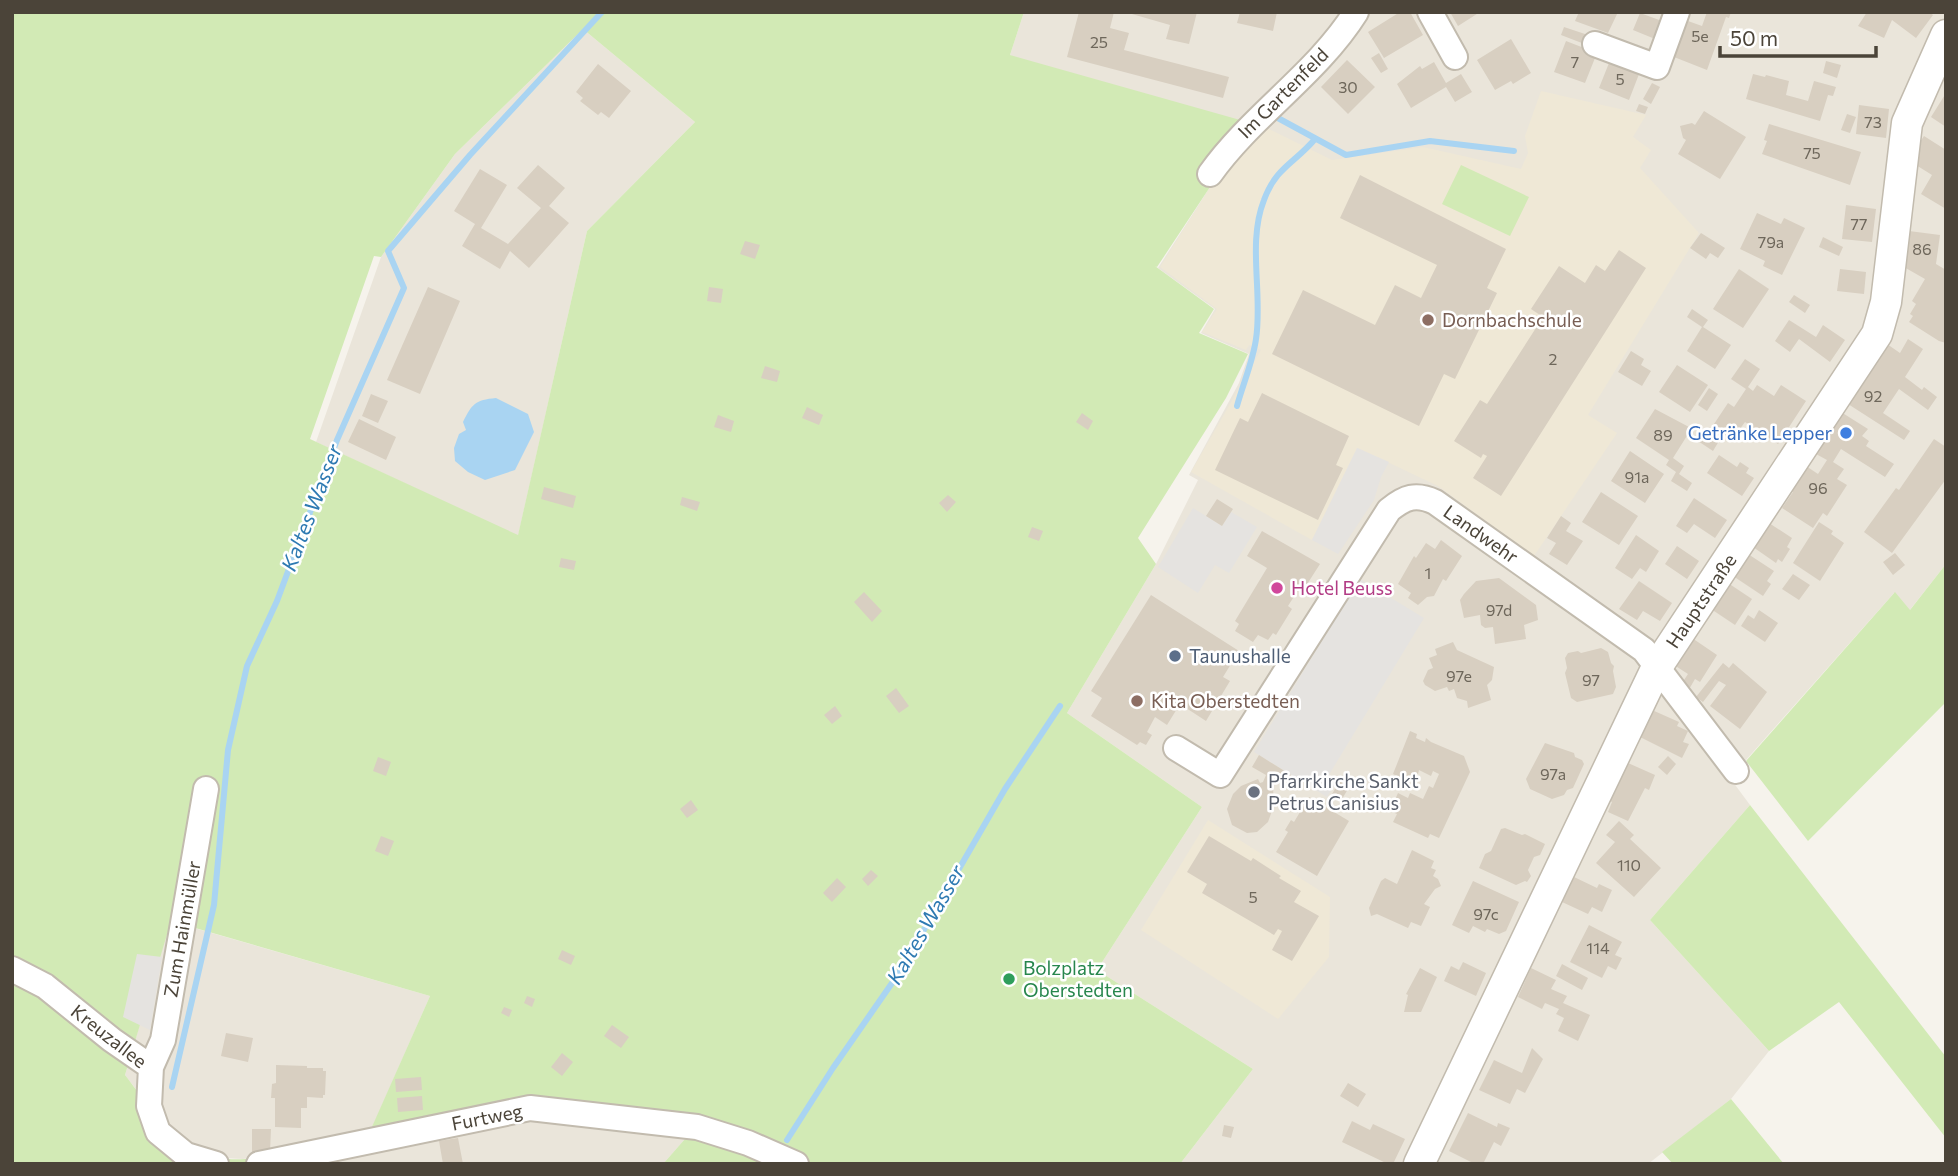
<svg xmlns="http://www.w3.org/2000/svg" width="1958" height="1176" viewBox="0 0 1958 1176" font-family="Commissioner,sans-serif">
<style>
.residential{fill:#eae5da}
.education{fill:#efe8d6}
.green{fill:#d2eab5;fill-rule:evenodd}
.parking{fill:#e5e3e0}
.water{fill:#a9d4f2}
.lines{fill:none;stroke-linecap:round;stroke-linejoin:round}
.stream{stroke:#a9d4f2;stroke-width:6}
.building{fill:#d8cfc1}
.minor-casing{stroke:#c2bbae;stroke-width:28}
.tertiary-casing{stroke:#c2bbae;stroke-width:33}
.minor{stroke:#fff;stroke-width:24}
.tertiary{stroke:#fff;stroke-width:30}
.education-dot{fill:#8d6e63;stroke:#fff;stroke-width:2.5}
.shop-dot{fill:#3f7fe0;stroke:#fff;stroke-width:2.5}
.hotel-dot{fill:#d1479c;stroke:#fff;stroke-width:2.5}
.service-dot{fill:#5c6f8a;stroke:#fff;stroke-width:2.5}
.worship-dot{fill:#6b7280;stroke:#fff;stroke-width:2.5}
.leisure-dot{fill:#2e9e5b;stroke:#fff;stroke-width:2.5}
.labels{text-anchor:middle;stroke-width:5;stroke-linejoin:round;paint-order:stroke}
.number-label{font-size:16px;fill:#6e675b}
.street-label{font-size:19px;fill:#4b4439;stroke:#fff}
.education-label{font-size:19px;fill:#785e54;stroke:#fff;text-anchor:start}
.shop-label{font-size:19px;fill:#366cbe;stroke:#fff;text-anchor:end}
.hotel-label{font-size:19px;fill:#b23c85;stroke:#fff;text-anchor:start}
.service-label{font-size:19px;fill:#4e5e75;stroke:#fff;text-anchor:start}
.worship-label{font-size:19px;fill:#5b616d;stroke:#fff;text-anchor:start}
.leisure-label{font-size:19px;fill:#27864d;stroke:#fff;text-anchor:start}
.water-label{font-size:21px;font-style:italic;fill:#2e7ab2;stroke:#fff}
</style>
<rect width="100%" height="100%" fill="#f6f3ec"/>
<path class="residential" d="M1024,12h922v552l-37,47 -15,-18 -164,185 20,27 -100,115 119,131 -38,48 -83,65h-468l73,-95 -156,-99 105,-163 -135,-94 89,-149 42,-84 -9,-5 50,-92 10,-29 -48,-21 14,-24 -57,-41 58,-90 -206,-123z
M583,29l112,93 -108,109 -69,305 -202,-94 65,-185 74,-103z
M170,921l260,75 -58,132 163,-30 165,24 -37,42h-386v-10l-34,5 -18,-1 -38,-13 -25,-22 -37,-48z"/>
<path class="education" d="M1541,91l105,24 -13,22 18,13 -11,18 59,65 -111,182 29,18 -83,123 -96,-70 -80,-38 -46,92 -121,-68 70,-122 -12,-5 -3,5 -44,-18 15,-23 -57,-42 56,-89 49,-51 67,33 91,-13 98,22 7,-16 -3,-17z
M1208,820l122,77 -1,60 -51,62 -137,-89z"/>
<path class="green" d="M12,12h1012l-14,43 255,72 -49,51 -59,89 -2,-1 59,43 -15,24 49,21 -22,44 -88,140 18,26 -89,149 135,94 -105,163 156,99 -73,95h-517l36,-41 -46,-10 -282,16 59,-133 -259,-75 -46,154c31,40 61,89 120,84 10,-1 21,-3 32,-5v10h-265zM583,29l112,93 -108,109 -69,304 -208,-96 64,-183 7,1 74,-103z
M1461,165l68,32 -19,39 -68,-32z
M1946,564v138l-138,139 -62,-80 149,-169 15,18z
M1750,805l196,252v81l-107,-136 -70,49 -119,-131z
M1731,1099l53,65h-111l-11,-12z"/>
<path class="parking" d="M1357,448l32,14 -8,15 -7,23 -36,54 -26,-14z
M1193,508l29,18 9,-14 26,15 -28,46 -14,-8 -17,28 -40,-26z
M1360,579l64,39 -97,160 8,6 -8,13 -73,-45z
M137,954l25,3 -12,73 -27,-13z"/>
<path class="water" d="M496,398l32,16 6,18 -19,38 -30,10 -17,-8 -13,-11 -1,-13 5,-14 7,-4 -3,-8c9,-18 12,-22 33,-24z"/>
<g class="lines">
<path class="stream" d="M1276,117l70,38 84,-14 84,10
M1237,406c6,-22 16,-45 19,-67 7,-45 -9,-96 8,-139 12,-33 31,-37 51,-61
M172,1087l42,-182 14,-155 19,-84 30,-65 60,-161 67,-152 -16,-37 82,-96 132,-143
M787,1140l46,-72 66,-95 106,-184 55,-83"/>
</g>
<path class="building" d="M1079,12h35l-4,16 19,5 -5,17 105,27 -6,21 -156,-41z
M1125,12h72l-8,32 -23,-5 4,-14z
M1240,12h37l-4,19 -36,-8z
M1400,12h10l13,23 -39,23 -16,-26z
M1450,12h30l-22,14z
M1579,12h39l-10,21 -33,-12z
M1707,12h24l-2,6 -3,-1 -19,53 -33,-13 3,-7 -3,-1 8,-21 3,1 3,-8 14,5z
M1867,12h62l4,3 -17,23 -24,-18 -8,18 -26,-12z
M1640,13l22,8 -7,18 -22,-9z
M1564,27l27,9 -4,9 -26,-10z
M1511,39l20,34 -18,11 -2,-3 -16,9 -18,-30z
M1566,41l31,12 -12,30 -31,-11z
M1379,53l9,16 -7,4 -10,-15z
M1611,58l30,11 -12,31 -30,-12z
M1347,60l28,27 -27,27 -27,-27z
M1826,61l15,4 -4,13 -14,-5z
M1434,62l12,21 15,-9 11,18 -17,10 -9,-15 -35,21 -14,-24 23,-18 2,3z
M598,64l33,27 -22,27 -8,-6 -3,3 -18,-14 3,-3 -7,-6z
M1753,74l12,3 1,-2 23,6 -3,14 22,6 6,-20 22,6 -3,9 -5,-1 -8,26 -74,-22z
M1652,83l8,4 -9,17 -8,-5z
M1946,93v34l-15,-10z
M1639,104l9,3 -3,7 -9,-3z
M1859,105l30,4 -3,29 -30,-4z
M1704,111l42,26 -26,42 -42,-25 8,-14 -3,-2 -3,-12 12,-3 3,2z
M1847,114l9,3 -6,16 -9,-3z
M1769,124l92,28 -11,33 -88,-31 5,-13 -3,-1z
M1924,136l22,14v59l-25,-15 11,-19 -16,-10 2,-20z
M538,165l27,23 -16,18 20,17 -40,45 -19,-17 -10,18 -38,-23 13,-22 -21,-13 26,-42 27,16 -26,43 27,16 33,-36 -24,-20z
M1360,175l146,74 -19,39 10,5 -42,86 -11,-5 -25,52 -147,-72 31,-64 72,35 20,-40 26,13 16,-33 -97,-47z
M1846,205l30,4 -4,33 -30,-3z
M1757,213l24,11 3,-6 21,10 -23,47 -19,-9 2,-5 -25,-12z
M1909,231l31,4 -4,29 10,6v73l-7,-2 -30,-19 4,-6 -3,-2 6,-10 -4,-3 13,-22 -21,-12z
M1701,233l24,15 -7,10 -8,-5 -4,6 -16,-11z
M1823,237l20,10 -4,9 -20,-9z
M745,241l15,4 -5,14 -15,-5z
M1619,250l27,18 -145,228 -28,-18 14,-22 -4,-2 -2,4 -27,-17 26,-41 7,4 56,-87 -12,-8 28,-43 26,17 11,-18 9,6z
M1739,269l30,20 -26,39 -30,-19z
M1840,269l26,3 -2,22 -27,-3z
M428,287l32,14 -40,93 -33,-14z
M709,287l14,2 -2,14 -14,-2z
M1794,295l16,10 -5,8 -16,-11z
M1692,309l16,11 -5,7 28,18 -16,24 -28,-18 15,-24 -15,-10z
M1789,320l27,17 7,-12 22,15 -15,22 -31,-23 -9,13 -15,-11z
M1908,339l15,10 -18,28 17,13 2,-3 13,10 -9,13 -29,-21 -16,24 27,18 -6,9 -56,-36 39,-60 13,9z
M1631,351l13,8 -3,6 10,6 -9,15 -24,-14z
M1745,359l15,10 -12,18 5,4 4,-6 17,11 7,-11 25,16 -28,43 -33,-22 -11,15 -20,-13 14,-21 6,4 12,-18 -15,-10z
M1677,365l31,20 -18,27 -31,-20z
M765,366l15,5 -3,11 -16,-4z
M1709,388l9,6 -11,17 -9,-6z
M1262,393l87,43 -13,29 7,3 -25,52 -103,-50 25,-52 8,4z
M371,394l17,7 -10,22 -16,-7z
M807,407l16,8 -4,10 -17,-7z
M1655,409l34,18 -2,3 3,1 -17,27 11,8 -5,8 13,9 -5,8 -16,-10 5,-9 -10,-7 3,-5 -33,-22z
M1841,412l27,17 -6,7 7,5 -3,5 28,18 -9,13 -44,-28 -8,13 11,7 -7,10 10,6 -20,31 -4,-3 -10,15 -31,-20 11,-16 -3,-1 16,-25 12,8 9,-14 -11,-6z
M1082,413l11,8 -5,9 -12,-8z
M718,415l16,6 -3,11 -17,-5z
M359,419l37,18 -10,23 -38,-18z
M1704,432l15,9 -6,10 -15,-10z
M1934,439l12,8v32l-54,74 -28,-21 32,-44 3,2z
M1630,451l34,23 -19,29 -34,-22z
M1719,455l18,12 3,-5 9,6 -3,5 8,5 -12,18 -35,-23z
M544,487l32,9 -3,12 -32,-9z
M1601,492l37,24 -19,29 -37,-23z
M948,495l8,7 -9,10 -8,-9z
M682,497l18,5 -3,9 -17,-6z
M1694,498l33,22 -12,18 -21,-14 -7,9 -11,-7z
M1217,499l16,10 -11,17 -16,-10z
M1561,516l10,7 -5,8 17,10 -16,24 -18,-11 7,-11 -9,-5z
M1819,522l14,9 -2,3 13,9 -24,38 -27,-18z
M1769,523l23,15 -5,9 3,2 -8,13 -4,-3 -2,4 -23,-16z
M1032,527l11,4 -4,10 -11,-4z
M1262,531l58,33 -16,25 -4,-2 -12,19 4,3 -16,26 -3,-2 -5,7 -10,-5 -5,7 -18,-11 4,-7 -4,-3 32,-53 -20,-12z
M1636,535l23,16 -13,21 -6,-4 -8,11 -17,-11z
M1441,540l21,16 -16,25 -3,-2 -9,17 -7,1 -9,8 -10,-7 3,-5 -13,-9 16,-28 2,2 10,-15 9,6z
M1677,546l22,15 -12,18 -22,-15z
M1895,553l10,12 -12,10 -10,-13z
M1748,554l26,17 -7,10 4,3 -8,12 -30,-20z
M561,558l15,3 -2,9 -15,-3z
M1793,574l17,11 -11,15 -17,-11z
M1499,578l37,27 2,15 -14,5 2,14 -31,5 -2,-17 -8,1 -4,-3 -1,-10 -16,3 -4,-18 4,-6 12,-13z
M1639,581l33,22 -12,18 -17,-10 -6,9 -18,-11z
M1728,583l24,16 -17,26 -24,-16z
M864,592l18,19 -10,11 -18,-20z
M1151,595l88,56 -16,26 7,4 -24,40 -26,-17 -13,21 -12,-8 -8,15 5,3 -6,10 -6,-3 -3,3 -46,-29 11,-18 -11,-7z
M1759,610l19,13 -13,19 -24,-16 7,-11 6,4z
M1692,638l25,17 -17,27 -5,-3 -7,12 -8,-5 8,-12 -14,-9z
M1453,642l4,8 37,17 -2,13 -5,5 4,15 -23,8 -1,-7 -10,-3 -3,-9 -5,2 -2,-4 -12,4 -10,-6 -2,-4 5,-11 5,-2 -4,-10 8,-3 -2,-6z
M1601,648l7,4 3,11 3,3 -1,5 3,16 -3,7 -36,8 -6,-4 -6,-25 2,-5 -2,-10 3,-5 10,-2 3,2z
M1723,663l6,5 4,-5 34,29 -27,37 -30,-23 16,-21 -7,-4 -16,21 -7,-5z
M896,688l13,18 -10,7 -13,-17z
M835,706l7,10 -10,8 -8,-9z
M1652,710l27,12 -2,4 11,5 -5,11 6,2 -7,14 -42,-21z
M1410,731l7,3 -1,4 9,4 1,-4 5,4 33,14 6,16 -31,66 -9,-4 -2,4 -35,-16 4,-8 -7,-3 8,-18 10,5 2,-5 13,6 6,-13 4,2 6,-14 -6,-3 -2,5 -12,-6 -1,4 -6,-2 -4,9 -15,-7z
M1545,743l29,10 1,4 7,3 2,4 -11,24 -6,2 -3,5 -12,4 -22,-10 -4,-10z
M1259,755l32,20 -7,10 -12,-6 -3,9h4l1,17 -6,17 -11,10 -10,1 -15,-8 -5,-16 6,-15 8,-8 17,-7 2,4 3,-1 3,-7 -14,-8z
M1668,756l8,8 -9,11 -9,-8z
M378,757l13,5 -5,14 -13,-5z
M1628,763l27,12 -6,15 -4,-2 -17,33 -20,-9 4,-10 -2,-1z
M1341,779l10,5 -9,15 -10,-5z
M1309,797l40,24 -32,55 -41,-24 12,-20 -3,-2 6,-10 3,2z
M691,800l7,10 -11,8 -7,-9z
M1619,821l15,14 -4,4 31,29 -27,29 -38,-34 19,-21 -9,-7z
M1505,828l17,7 3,-1 20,10 -5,11 -6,2 -6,13 3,6 -4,6 -2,-1 -9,4 -37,-17 6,-14 6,-3 10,-22z
M381,836l13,5 -6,15 -13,-5z
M1209,836l42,25 2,-3 28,18 -2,2 22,13 -7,11 25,14 -27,45 -20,-11 10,-19 -4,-2 -4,6 -72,-42 5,-9 -20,-12z
M1412,850l22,11 -3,7 5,2 -3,6 5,3 3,7 -6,3 -11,15 6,3 -9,19 -10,-4 -3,6 -31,-14 -6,2 -2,-8 12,-27 4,-3 12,6z
M871,870l7,6 -10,10 -6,-7z
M1574,877l23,11 2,-4 13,6 -10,22 -10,-5 -4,7 -26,-12z
M837,878l9,9 -14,15 -9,-9z
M1473,881l46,21 -13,29 -7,3 -12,-5 -2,3 -12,-6 -4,7 -17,-8z
M1589,925l33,17 -7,13 7,3 -6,12 -8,-4 -6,12 -32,-16z
M562,950l13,6 -4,9 -13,-6z
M1463,962l23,11 -10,23 -32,-15 7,-15 8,4z
M1562,964l26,14 -6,12 -26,-14z
M1420,968l17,9 -16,35h-17l4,-17 -2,-1z
M1531,968l25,12 -5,9 16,7 -4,7 27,12 -12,26 -20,-10 6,-13 -8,-4 3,-5 -14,-6 -3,6 -24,-12z
M527,996l8,3 -3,8 -8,-4z
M504,1007l8,3 -3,7 -8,-4z
M612,1025l17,12 -8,11 -17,-12z
M226,1033l27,5 -5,24 -27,-6z
M1532,1048l11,11 -18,34 -8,-4 -7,15 -31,-14 15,-30 28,13z
M562,1053l11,9 -11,14 -11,-9z
M276,1065l31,1v2h16v3h3l-1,24h-2v3l-16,-1v11h-6v20l-26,-1v-29h-4l1,-14 4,-1z
M421,1077l1,13 -26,2 -1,-13z
M1348,1083l18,11 -8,13 -18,-11z
M422,1096l1,14 -25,2 -1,-14z
M1468,1113l29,14 1,-4 12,5 -9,18 -7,-4 -11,22h-8l-26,-13z
M1352,1121l18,9 3,-6 32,15 -12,25h-5l-46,-22z
M1224,1125l10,2 -3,11 -9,-2z
M252,1129h19l-1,23 -18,5z
M458,1138l5,26h-20l-4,-23z"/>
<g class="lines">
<g class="minor-casing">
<path id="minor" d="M1430,12l25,45
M1595,44l62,23 20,-55
M1210,174c42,-59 107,-100 146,-162
M1176,748l44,27 169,-265c16,-13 27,-17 46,-8l209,148 92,121
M206,789l-43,251 -12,27 -2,39 9,26 28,23 30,9
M12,969l33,17 67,54 39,27
M259,1164l271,-56 167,19 51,16 48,21"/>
</g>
<g class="tertiary-casing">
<path id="tertiary" d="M1419,1164l238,-497 220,-333 9,-32 21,-179 39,-88"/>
</g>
<use href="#minor" class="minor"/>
<use href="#tertiary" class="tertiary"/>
</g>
<g class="education-dot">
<circle cx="1428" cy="320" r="7"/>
<circle cx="1137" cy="701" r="7"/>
</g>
<circle class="shop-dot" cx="1846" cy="433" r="7"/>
<circle class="hotel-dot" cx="1277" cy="588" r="7"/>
<circle class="service-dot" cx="1175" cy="656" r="7"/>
<circle class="worship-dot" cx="1254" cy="792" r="7"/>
<circle class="leisure-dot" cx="1009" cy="979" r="7"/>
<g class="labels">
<g class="number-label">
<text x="1700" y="42">5e</text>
<text x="1099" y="48">25</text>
<text x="1575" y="68">7</text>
<text x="1620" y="85">5</text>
<text x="1348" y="93">30</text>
<text x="1873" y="128">73</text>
<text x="1812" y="159">75</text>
<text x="1859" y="230">77</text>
<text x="1771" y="248">79a</text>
<text x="1922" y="255">86</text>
<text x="1553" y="365">2</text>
<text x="1873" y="402">92</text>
<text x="1663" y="441">89</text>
<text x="1637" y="483">91a</text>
<text x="1818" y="494">96</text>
<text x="1428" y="579">1</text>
<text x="1499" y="616">97d</text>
<text x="1459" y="682">97e</text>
<text x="1591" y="686">97</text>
<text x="1553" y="780">97a</text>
<text x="1629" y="871">110</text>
<text x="1253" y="903">5</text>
<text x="1486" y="920">97c</text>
<text x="1598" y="954">114</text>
</g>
<g class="street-label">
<text transform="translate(1283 93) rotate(-45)" y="7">Im Gartenfeld</text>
<text transform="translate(1481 534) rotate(35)" y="7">Landwehr</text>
<text transform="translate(1701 601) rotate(-56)" y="7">Hauptstraße</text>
<text transform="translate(182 929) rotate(-80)" y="7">Zum Hainmüller</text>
<text transform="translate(109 1036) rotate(38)" y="7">Kreuzallee</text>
<text transform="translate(487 1117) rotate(-11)" y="7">Furtweg</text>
</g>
<g class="education-label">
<text x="1442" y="327">Dornbachschule</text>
<text x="1151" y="708">Kita Oberstedten</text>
</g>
<g class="shop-label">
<text x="1832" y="440">Getränke Lepper</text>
</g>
<g class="hotel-label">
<text x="1291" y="595">Hotel Beuss</text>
</g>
<g class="service-label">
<text x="1189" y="663">Taunushalle</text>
</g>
<g class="worship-label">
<text x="1268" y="788">Pfarrkirche Sankt<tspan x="1268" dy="22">Petrus Canisius</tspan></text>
</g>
<g class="leisure-label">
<text x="1023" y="975">Bolzplatz<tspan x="1023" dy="22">Oberstedten</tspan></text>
</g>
<g class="water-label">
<text transform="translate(312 508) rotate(-69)" y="7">Kaltes Wasser</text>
<text transform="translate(926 925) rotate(-60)" y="7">Kaltes Wasser</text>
</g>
</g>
<rect width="1958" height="1176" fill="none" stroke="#4b4439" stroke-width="28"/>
<path d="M1720 46v10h156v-10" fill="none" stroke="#4b4439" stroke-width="3.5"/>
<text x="1730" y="46" font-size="21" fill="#4b4439" stroke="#ffffff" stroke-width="5" paint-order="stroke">50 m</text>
</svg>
